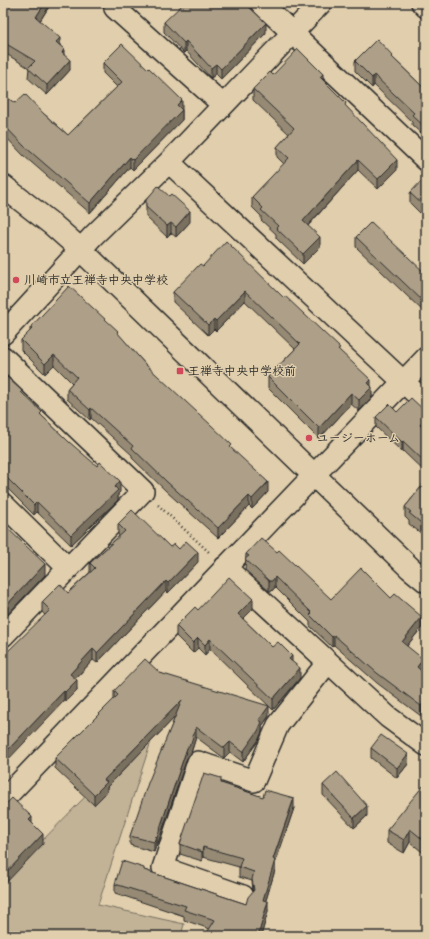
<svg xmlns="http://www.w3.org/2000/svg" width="429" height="939" viewBox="0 0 429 939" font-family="Dekko,'Klee One',sans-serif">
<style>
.green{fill:#c2b397;stroke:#766f61}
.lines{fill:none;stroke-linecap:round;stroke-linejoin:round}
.minor-casing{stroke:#2b2b2b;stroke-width:24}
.tertiary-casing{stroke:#2b2b2b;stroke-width:25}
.path{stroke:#2b2b2b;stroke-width:2.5;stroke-dasharray:1 3;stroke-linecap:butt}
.minor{stroke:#e0ceac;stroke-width:21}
.tertiary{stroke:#e0ceac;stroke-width:22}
.wall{fill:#968a75;stroke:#2b2b2b}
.shaded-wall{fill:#7a705f;stroke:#2b2b2b}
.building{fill:#aea088;stroke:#2b2b2b}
.poi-dot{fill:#d1495b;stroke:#e0ceac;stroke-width:1.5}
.labels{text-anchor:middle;stroke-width:3;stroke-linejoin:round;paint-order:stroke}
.poi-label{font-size:12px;font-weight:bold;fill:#2b2b2b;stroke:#e0ceac;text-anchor:start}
</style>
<rect width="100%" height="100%" fill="#e0ceac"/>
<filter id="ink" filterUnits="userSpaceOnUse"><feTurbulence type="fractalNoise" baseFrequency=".025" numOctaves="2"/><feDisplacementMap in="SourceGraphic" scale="8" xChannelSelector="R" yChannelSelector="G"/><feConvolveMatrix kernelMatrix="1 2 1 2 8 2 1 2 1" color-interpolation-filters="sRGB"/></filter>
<g filter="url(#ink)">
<path class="green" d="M157,723l-59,182 86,19 -3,12h-178v-55z"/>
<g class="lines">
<g class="minor-casing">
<path id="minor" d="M116,3l-1,5 108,97
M261,3l165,157
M422,3l4,4
M169,162l257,241
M3,334l90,-98 76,-74 152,-159
M3,357l140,134 -140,145
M3,504l65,64
M225,567l163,150 38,28
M3,800l423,-442
M243,896l-80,-28 35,-106 56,19 24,-56 50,-63"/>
</g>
<g class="tertiary-casing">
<path id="tertiary" d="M3,186l50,39 27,24 330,319 16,13"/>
</g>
<path class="path" d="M158,505l52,48"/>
<use href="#minor" class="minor"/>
<use href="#tertiary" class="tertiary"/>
</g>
<path class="wall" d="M50,3v2l-10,16 20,24 10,25 -23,25 -19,-17 1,-10 -26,-16v-47z
M164,22l102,11 -45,46 -5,-5 -5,4 -25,-27 -2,2 -20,-21z
M393,58l33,32v48l-14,-13v-3l-38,-37 -2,3 -17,-17v-10z
M103,63l79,47v10l-49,50 -3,-3 -40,46 -66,-57 -21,-22v-39l12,8 29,11 24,21 49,-48 -14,-14z
M273,75l50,6 23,26 51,63 -19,19 -20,-19 -50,56 12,21 -17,17 -27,-26v-4l-15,-14v-4l-9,-9v-10l32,-33 -7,-7v-10l12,-13 -36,-34v-11z
M426,180v39l-16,-16v-10z
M146,200l44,22 -14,15 -5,-4 -4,4 -21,-20z
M356,237l70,37v40l-70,-67z
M203,266l81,32 56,53 31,35 1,11 -13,14 -8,-7 -32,35 -51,-51v-11l27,-28 -50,-48 -29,30 -2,-2 -6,6 -35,-33v-10z
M30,328l88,6 27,30 87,85 36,43 -16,17 -3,-3 -31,32 -51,-46 -35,-34v-3l-41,-37 -1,2 -23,-21v-10l5,-6 -18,-18 -9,9 -24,-24v-10l9,-9z
M426,365v16l-3,-3v-10z
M3,377l19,16 20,23 78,76 -2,2v6l-47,45 -34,-33 -3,3 -31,-31z
M397,412h29v16l-2,2 2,1v42l-23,-22 -1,1 -26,-25v-10z
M426,481v56l-17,-13v-3l-4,-4v-10z
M118,524l52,23 9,2 19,13 -30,31 -2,-2 -69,72 -4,-3 -18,19 2,11 -12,12 -1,-1 -19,-86 -3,-3v-10l26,-9 22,-21v-9l29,-27 -1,-2z
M246,554l85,45 60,-1 31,29 -15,19 16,23 -2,2v45l-44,-33 -43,-38 -2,2 -22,-21v-4l-35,-35 -3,4h-3l-24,-21z
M253,609l-10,10 29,28 28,31 -27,32 -63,-61 -5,6 -7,-7 -5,5 -17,-17v-10l22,-16z
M160,673l109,43 -7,10v6l-4,9 -15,21 -13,-10 -6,6 -28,-21 -5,16 -4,5 -30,88h-1l-2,6 -24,-7v-9l45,-119 -68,70v5l-13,13 -39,-37v-10l59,-59v-8z
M371,748l37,16 -11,14 -26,-20z
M221,783l73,25 -19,56v6l-9,30 2,11 -7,25h-56l5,-7 -26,-9v-4l-69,-23v-9l29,-14 102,34 7,-13 -1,-10 -13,-4v-10l-36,-10 -1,4 -22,-7v-10z
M323,785l44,31 -13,12 -31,-33z
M425,787h1v68l-16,-13 -6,11 -17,-10v-13z"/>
<path class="shaded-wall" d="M45,3h5v2l-14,22v-10z
M266,23v10l-45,46v-10z
M60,38v11l-4,-7z
M186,41v10l-2,2v-10z
M64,49v10l-2,-6z
M70,60v10l-23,25v-10z
M216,64v10l-5,4v-10z
M323,74v10l-3,-7z
M374,75v10l-2,3v-10z
M182,100v20l-49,50v-10l44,-55z
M130,157v10l-40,46v-10z
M358,160v10l-55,61v-10z
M397,160v10l-19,19v-10z
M190,211v11l-14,15v-10z
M171,223v10l-4,4v-11z
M320,237v10l-17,17v-10z
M245,291v10l-29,30v-10z
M214,319v10l-6,6v-10z
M54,355v10l-9,9v-10z
M371,380v8l1,-1v10l-13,14v-11l9,-17z
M351,393v11l-32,35v-11z
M91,408v10l-1,2v-10z
M426,418v10l-6,7v-10z
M403,441v10l-1,1v-10z
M120,481v11l-2,2v6l-47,45v-10z
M268,482v10l-16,17v-10z
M249,496v10l-31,32v-10z
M37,502v10l-3,3v-10z
M198,552v10l-30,31v-10z
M45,564v11l-42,44v-10z
M275,577v10l-3,4h-3v-10z
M166,581v10l-69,72v-10z
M253,599v10l-15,15v-10z
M422,617v10l-20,25v-10z
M334,635v10l-2,2v-10z
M198,638v10l-5,5v-10z
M210,639v10l-5,6v-10z
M93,649v11l-23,24v-10z
M292,656v10l-3,-7z
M423,659v10l-6,8v-10z
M300,668v10l-27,32v-11z
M77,680v10l-12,12v-10z
M64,691v10l-61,64v-10z
M426,699v10l-5,7v-10z
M182,700v10l-75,77v5l-13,13v-10l10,-15z
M269,706v10l-7,10v6l-4,9 -15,21v-10l16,-32z
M196,727v10l-5,16 -4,5 -30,88v-9l30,-89z
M230,742v10l-6,6v-10z
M408,754v10l-11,14v-10z
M294,798v10l-19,56v6l-12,40v-10l10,-41z
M367,806v10l-13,12v-10z
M32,817v10l-3,-7z
M410,829v13l-6,11v-13z
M43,834v10l-40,42v-10z
M156,836v10l-2,6v-10z
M203,847v10l-1,4v-9z
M268,901v10l-7,25h-3z"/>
<path class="building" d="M4,3h41l-9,14 24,21 -4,4 8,7 -2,4 8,7 -23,25 -19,-17 7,-7 -32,-19v-37z
M184,3h61l21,20 -45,46 -5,-5 -5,4 -25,-27 -2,2 -20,-21z
M377,39l16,17 -1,1 34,33v38l-14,-13 2,-2 -40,-38 -2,3 -17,-17z
M122,44l26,25 1,-1 33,32 -5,5 5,5 -49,50 -3,-3 -40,46 -66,-57 -21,-22v-29l12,8 10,-9 19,20 24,21 54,-53 -19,-19z
M298,49l25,25 -3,3 26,26 -1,2 52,55 -19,19 -20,-19 -55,61 17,16 -17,17 -27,-26 2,-2 -17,-16 2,-2 -11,-11 37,-39 -12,-11 17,-19 -41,-39 17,-17 3,3z
M424,178l2,2v28l-16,-15z
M158,186l11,10 2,-2 19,17 -14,16 -5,-4 -4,3 -21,-19v-7z
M371,222l55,52v30l-70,-67z
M226,241l58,57 1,-2 55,52 -2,1 33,31 -3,3 4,4 -13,13 -8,-7 -32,35 -51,-51 32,-33 -55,-53 -29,30 -2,-2 -6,6 -35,-33 27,-28 3,2z
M69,286l49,45 -1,1 28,32 66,61 21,20 -2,2 38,35 -16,17 -3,-3 -31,32 -51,-46 -35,-34 1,-2 -42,-38 -1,2 -23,-21 10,-12 -23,-22 -9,9 -24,-24 11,-11 -2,-1z
M426,365v6l-3,-3z
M3,377l2,2 2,-2 15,14 -1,1 21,20 -2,2 28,27 29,25 3,-4 20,19 -5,6 3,3 -47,45 -34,-33 -3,3 -31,-31z
M411,398l15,14v6l-6,7 6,6v32l-23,-22 -1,1 -26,-25 13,-13 8,8z
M426,481v46l-17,-14 2,-1 -6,-5z
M132,510l38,37 4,-3 5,5 7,-8 12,11 -30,31 -2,-2 -69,72 -4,-4 -23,25 7,6 -12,12 -1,-1 -61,64v-99l47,-46 -8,-8 18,-18 8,9 27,-25 -5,-5 35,-32 -7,-7z
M3,524l42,40 -42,45z
M261,538l16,14 2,-2 52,49 30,-31 30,30 4,-4 27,23 -20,25 21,17 -6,8 9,8v24l-5,7 -44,-33 -43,-38 -2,2 -22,-22 2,-2 -37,-36 -3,4h-3l-24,-22 4,-3 -3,-2z
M229,577l24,22 -15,15 34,33 6,-5 14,14 -3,3 11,9 -27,31 -63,-60 -5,6 -7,-7 -5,5 -17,-17 19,-19 3,3z
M145,659l15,14 109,33 -10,14 3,2 -4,9 -15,21 -13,-10 -6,6 -28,-21 -5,16 -4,5 -30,89 -1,-1 -2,6 -24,-6 18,-53 34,-83 -78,80 3,2 -13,13 -39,-37 63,-63 -4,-4z
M381,735l27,19 -11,14 -26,-20z
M337,772l30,34 -13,12 -31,-33z
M204,773l17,5v5l42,14 2,-7 29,8 -21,61 2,1 -12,40 5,1 -10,35h-11l-2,-1v1h-40l10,-16 -31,-10 2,-4 -71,-22 7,-23 22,7v2l102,34 2,-7 6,-7 -2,-11 2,-7 -15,-5 3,-9 -39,-11 -1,5 -22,-8z
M423,786l2,1h1v55l-16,-13 -6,11 -17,-10z
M12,798l20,19 -3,3 14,14 -40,42v-69z"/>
</g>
<g class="poi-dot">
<circle cx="16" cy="280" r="4"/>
<rect x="176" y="367" width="8" height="8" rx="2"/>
<circle cx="309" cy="438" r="4"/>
</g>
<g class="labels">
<g class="poi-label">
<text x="24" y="284">川崎市立王禅寺中央中学校</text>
<text x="188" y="375">王禅寺中央中学校前</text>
<text x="317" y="442">ユージーホーム</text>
</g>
</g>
<rect width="429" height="939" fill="none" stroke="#e0ceac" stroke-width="16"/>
<rect x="8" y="8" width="413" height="923" fill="none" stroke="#2b2b2b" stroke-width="1.5" filter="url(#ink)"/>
</svg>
